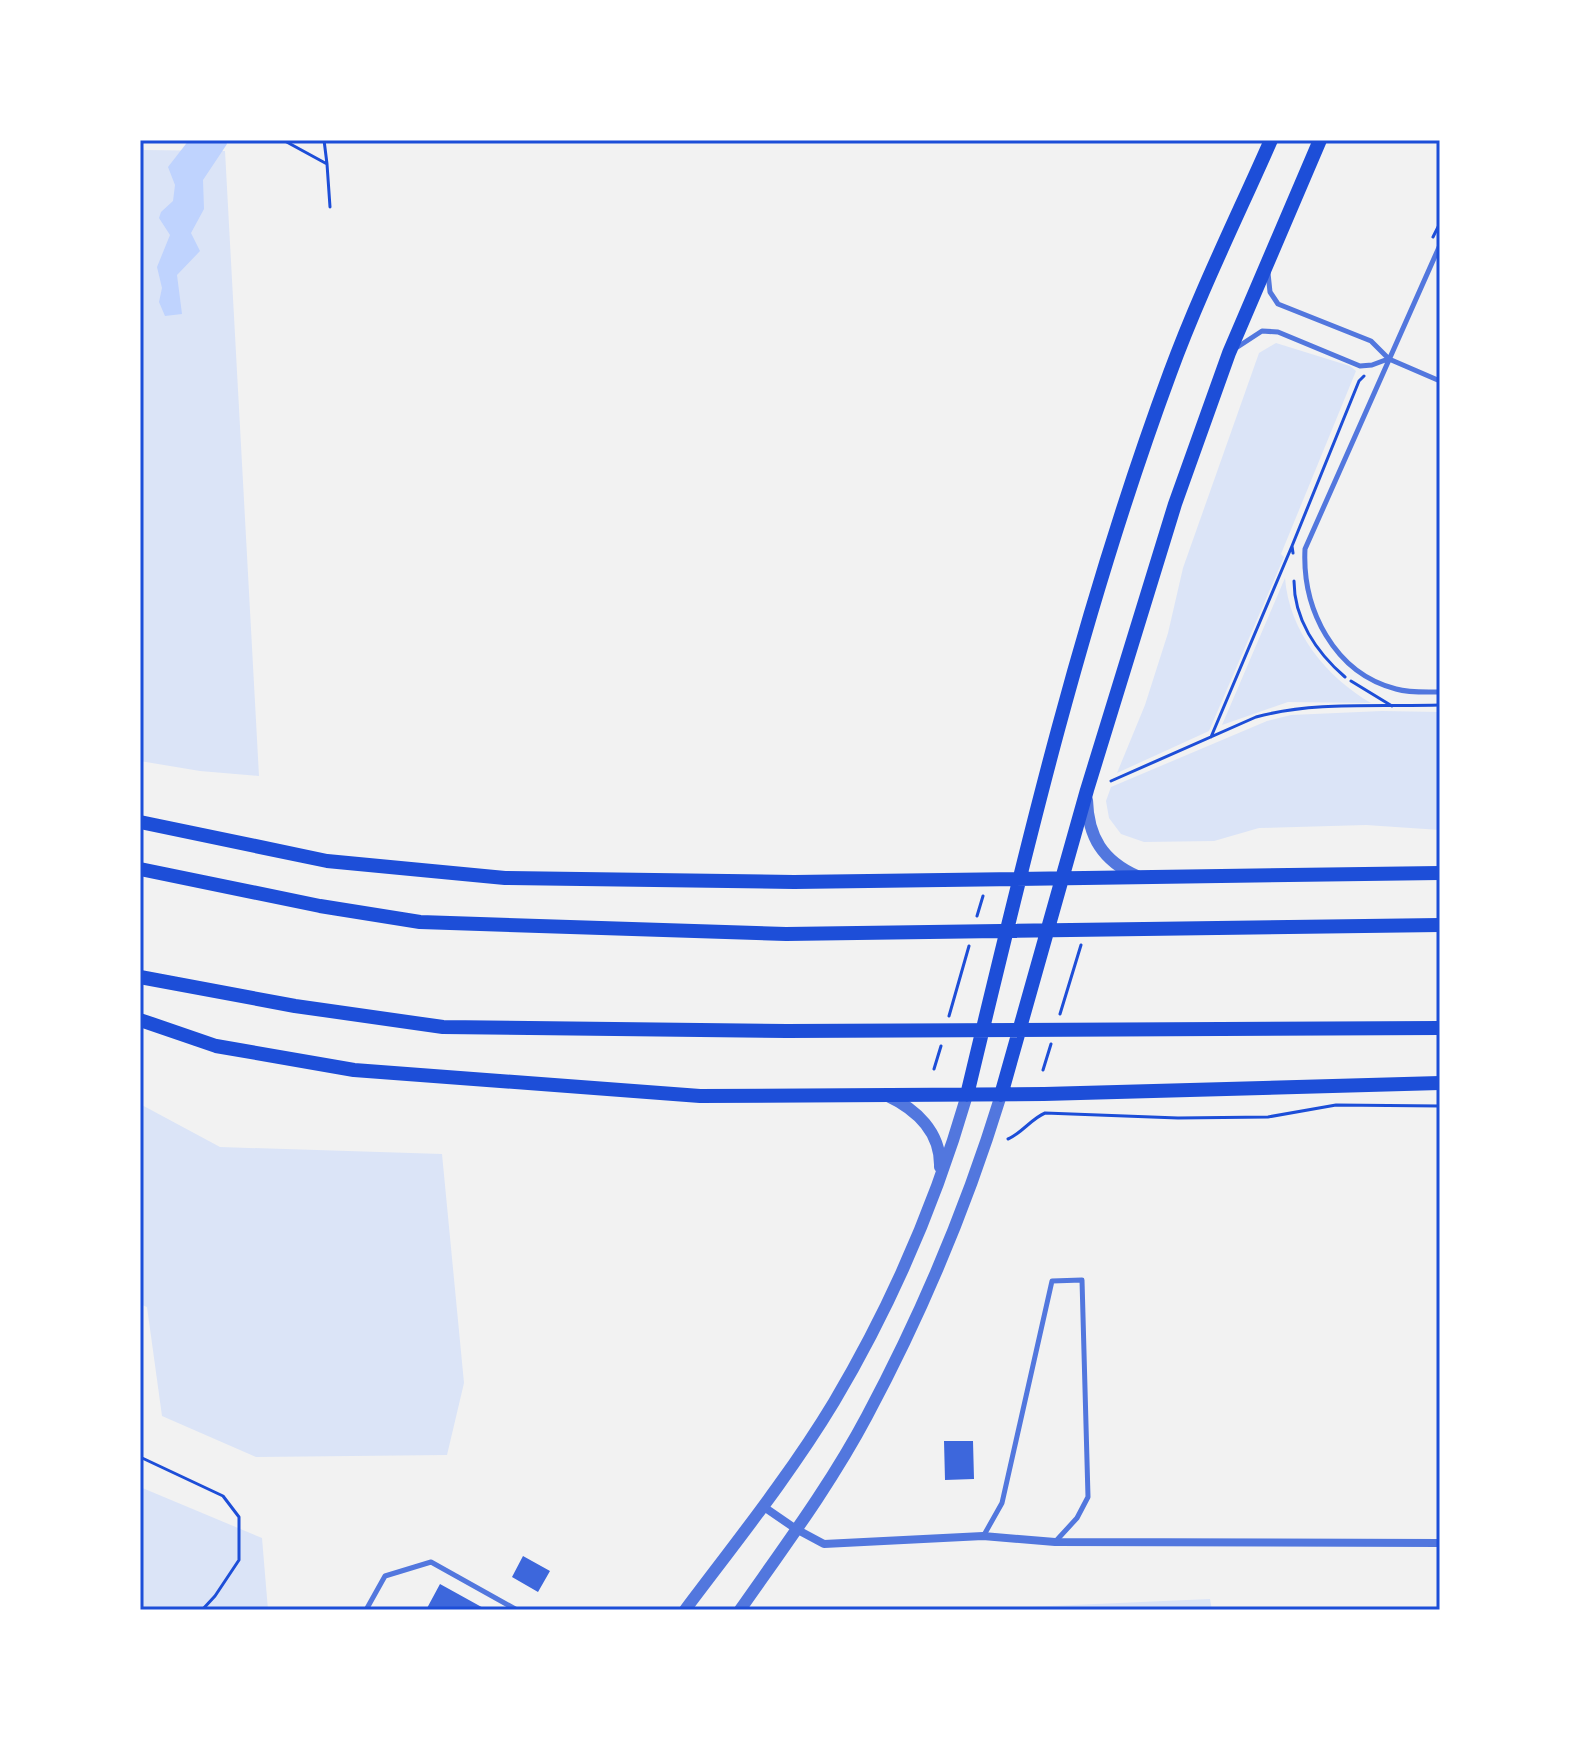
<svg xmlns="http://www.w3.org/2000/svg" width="1580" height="1750" viewBox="0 0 1580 1750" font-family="Helvetica,sans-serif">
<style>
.green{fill:#dbe4f7}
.water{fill:#bfd3fe}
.building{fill:#3d67dc}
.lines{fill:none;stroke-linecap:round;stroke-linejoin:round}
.path{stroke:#1d4ed8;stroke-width:3}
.service{stroke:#5277de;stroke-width:5}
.minor{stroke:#5277de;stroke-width:8}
.tertiary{stroke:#5277de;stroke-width:12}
.secondary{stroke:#1d4ed8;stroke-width:14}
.neatline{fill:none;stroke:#1d4ed8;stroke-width:3}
</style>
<rect width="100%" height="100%" fill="#f2f2f2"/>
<path class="green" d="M140,140l4,10 81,1 34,625 -59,-5 -60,-10z
M1276,343l74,23 6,5 -75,183 3,3 -75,174 -92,42 28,-68 23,-72 15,-65 76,-215z
M1285,578c4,53 41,99 86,125l-83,-1 -66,23z
M1382,711l58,1v118l-74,-5 -107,3 -45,13 -70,1 -23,-8 -12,-16 -3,-17 5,-14 156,-66 24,-6z
M140,1104l80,43 222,7 22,229 -17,72 -191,2 -94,-41 -15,-109 -7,-3z
M140,1487l122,51 6,72h-128z
M1210,1599l2,11h-255z"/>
<path class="water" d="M189,140h36l2,4 -24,36 1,29 -13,24 9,18 -23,24 5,39 -17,2 -6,-14 3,-14 -5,-21 13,-32 -11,-17 2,-6 12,-11 2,-16 -7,-18z"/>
<path class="building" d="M944,1441h29l1,38 -29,1z
M523,1556l27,15 -12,21 -26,-15z
M440,1584l47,26h-61z"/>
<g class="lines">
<path class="path" d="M283,140l44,24 3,43
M324,140l3,24
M1433,237l7,-14
M1293,553l-1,-7 67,-165 5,-5
M1294,581c0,38 22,71 51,96
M1351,681l41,25
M1211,737l81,-191
M1111,781l145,-64c59,-16 123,-10 184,-12
M977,916l6,-20
M1060,1014l21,-69
M949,1016l20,-70
M934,1069l7,-23
M1043,1070l8,-26
M1008,1139c14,-6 23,-20 37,-26l133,5 90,-1 68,-12 104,1
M140,1457l83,39 16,21v43l-24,36 -13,14"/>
<path class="service" d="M1440,245l-135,304c-3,60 29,124 91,140 14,4 30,3 44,3
M1268,273l2,19 8,12 93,37 18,18 51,22
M1236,348l26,-17 16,1 82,34 12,-1 16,-6
M984,1535l18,-32 50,-222 30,-1 6,217 -11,21 -22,24
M366,1610l19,-34 46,-14 86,48"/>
<path class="minor" d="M764,1507l32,22 28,15 159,-8 72,6 385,1"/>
<path class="tertiary" d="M1087,800c1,37 16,61 50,76
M886,1095c30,14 55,37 54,72
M685,1610c51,-68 105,-135 149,-208 57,-96 102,-200 133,-307
M740,1610c44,-63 91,-126 127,-194 55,-103 100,-210 134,-321"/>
<path class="secondary" d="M140,822l187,39 178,17 289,4 646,-9
M140,869l180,37 100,16 366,12 654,-9
M140,977l155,29 148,21 344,4 653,-3
M140,1020l76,26 138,24 346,26 344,-2 396,-11
M967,1095c58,-243 116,-487 203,-722 29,-79 67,-156 101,-233
M1001,1095l86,-305 88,-286 54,-151 91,-213"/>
</g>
<rect width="1580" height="1750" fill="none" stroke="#ffffff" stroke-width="284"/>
<rect x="142" y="142" width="1296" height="1466" class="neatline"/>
</svg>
